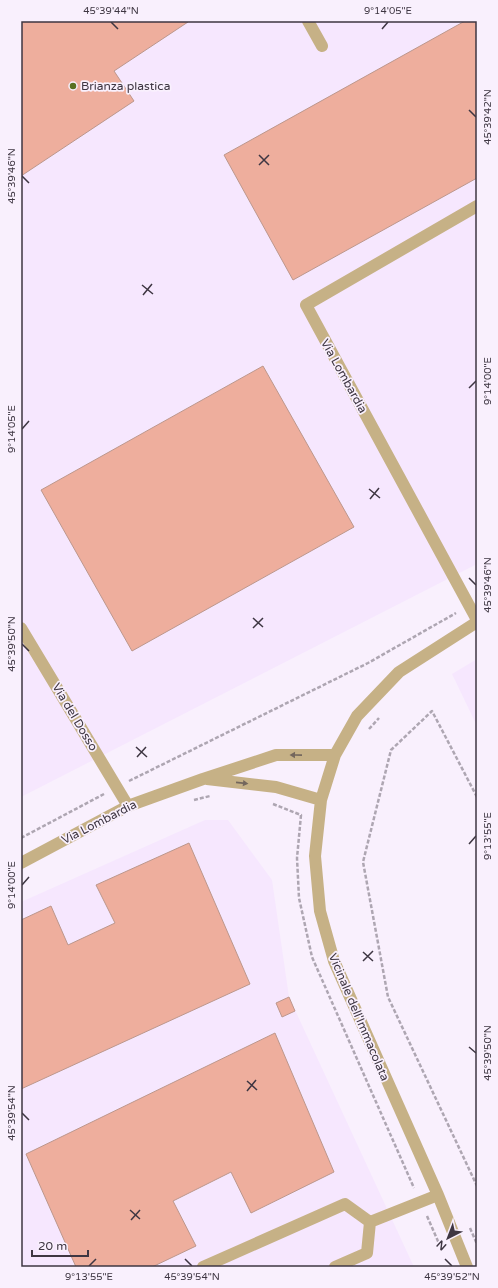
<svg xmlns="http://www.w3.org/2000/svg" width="498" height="1288" viewBox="0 0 498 1288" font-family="'Varela Round',sans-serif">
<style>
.built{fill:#f6e7fe}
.building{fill:#eeae9d;stroke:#bc978c}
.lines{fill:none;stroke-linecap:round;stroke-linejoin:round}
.path{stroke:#aea6b2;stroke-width:2.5;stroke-dasharray:4 2;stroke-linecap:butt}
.minor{stroke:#c6b186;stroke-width:12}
.oneway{fill:#74675d}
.ticks{fill:none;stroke:#3e3642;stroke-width:1.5}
.poi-dot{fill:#5a7021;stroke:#f9f0fd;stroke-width:1.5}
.labels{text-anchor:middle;stroke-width:3.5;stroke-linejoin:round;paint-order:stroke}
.poi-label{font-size:12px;fill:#3e3642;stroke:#f9f0fd;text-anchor:start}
.street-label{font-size:12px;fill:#3e3642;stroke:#f9f0fd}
.neatline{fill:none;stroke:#3e3642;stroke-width:1.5}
.ticks-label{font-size:10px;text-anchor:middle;fill:#3e3642}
</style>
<rect width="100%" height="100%" fill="#f9f0fd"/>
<path class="built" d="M21,21h456v543l-456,233z
M477,659v67l-25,-52z
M205,820h23l44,60 17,117 125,270h-391l-2,-7v-358z"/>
<path class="building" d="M21,21h166l1,1 -74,49 20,30 -113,75z
M465,21h12v157l-184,102 -69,-125z
M263,366l91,161 -222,124 -91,-161z
M189,843l61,141 -229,105v-169l30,-14 17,39 47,-22 -19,-38z
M289,997l6,14 -13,6 -6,-14z
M275,1033l59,139 -83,41 -20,-41 -58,29 23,45 -44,21h-76l-50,-113z"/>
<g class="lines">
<path class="path" d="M369,729l10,-11
M129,781l239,-118 88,-50
M477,797l-45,-86 -41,39 -28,112 25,135 89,189
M194,800l16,-4
M273,804l28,11 -4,43 2,40 13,59 102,231
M21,838l83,-44
M427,1216l14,32
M470,1228l7,16"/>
<path class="minor" d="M308,21l14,25
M477,206l-171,99 171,315
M21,628l107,178
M207,779l69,8 45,13
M21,863l107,-57 75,-27 73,-24h59
M203,1267l142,-63 25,18
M335,1267l32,-14 3,-31 68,-27
M467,1267l-29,-72 -104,-234 -14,-50 -5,-55 6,-56 14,-45 22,-39 42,-44 78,-50"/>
</g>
<defs><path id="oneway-solid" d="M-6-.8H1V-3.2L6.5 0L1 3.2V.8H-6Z"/></defs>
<g class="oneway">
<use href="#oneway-solid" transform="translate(296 755) rotate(-179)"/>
<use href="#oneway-solid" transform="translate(242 783) rotate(6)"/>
</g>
<path class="ticks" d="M111,22l7,7M382,29l6,-7M469,110l7,7M259,155l10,10M259,165l10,-10M22,176l7,7M142,285l11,9M143,295l9,-11M469,388l7,-7M22,429l7,-8M369,489l11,9M370,499l9,-11M469,578l7,7M253,618l10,9M253,628l10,-10M22,644l7,7M136,747l11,10M137,757l9,-10M469,844l7,-8M22,885l7,-8M363,952l10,9M363,961l10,-10M469,1047l7,6M247,1081l10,9M247,1091l9,-11M22,1113l7,7M130,1210l10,9M131,1220l9,-10M185,1259l7,7M445,1259l7,7M89,1266l7,-7"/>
<circle class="poi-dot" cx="73" cy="86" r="4"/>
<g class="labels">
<g class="poi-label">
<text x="81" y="90">Brianza plastica</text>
</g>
<g class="street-label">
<text transform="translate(344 376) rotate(61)" y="4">Via Lombardia</text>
<text transform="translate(75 717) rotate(59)" y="4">Via del Dosso</text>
<text transform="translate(99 822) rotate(-27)" y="4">Via Lombardia</text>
<text transform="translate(359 1017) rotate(67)" y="4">Vicinale dell'Immacolata</text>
</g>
</g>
<rect width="498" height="1288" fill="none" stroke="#f9f0fd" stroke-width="44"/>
<g transform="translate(448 1238) rotate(222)" stroke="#f9f0fd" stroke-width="3" paint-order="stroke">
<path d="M0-3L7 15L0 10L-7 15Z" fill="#3e3642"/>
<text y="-6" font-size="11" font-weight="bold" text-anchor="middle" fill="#3e3642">N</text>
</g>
<path d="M32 1250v6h56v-6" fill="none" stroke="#3e3642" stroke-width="2"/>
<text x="38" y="1250" font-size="12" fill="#3e3642" stroke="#f9f0fd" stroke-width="3" paint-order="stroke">20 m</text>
<rect x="22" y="22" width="454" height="1244" class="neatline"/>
<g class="ticks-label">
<text x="111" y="14">45°39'44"N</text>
<text x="388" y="14">9°14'05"E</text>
<text transform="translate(487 117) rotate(-90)" y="4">45°39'42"N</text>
<text transform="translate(11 176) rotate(-90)" y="4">45°39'46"N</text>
<text transform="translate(487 381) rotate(-90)" y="4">9°14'00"E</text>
<text transform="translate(11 429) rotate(-90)" y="4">9°14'05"E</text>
<text transform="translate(487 585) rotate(-90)" y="4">45°39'46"N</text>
<text transform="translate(11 644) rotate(-90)" y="4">45°39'50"N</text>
<text transform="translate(487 836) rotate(-90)" y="4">9°13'55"E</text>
<text transform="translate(11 885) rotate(-90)" y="4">9°14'00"E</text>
<text transform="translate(487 1053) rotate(-90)" y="4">45°39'50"N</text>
<text transform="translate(11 1113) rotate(-90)" y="4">45°39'54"N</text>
<text x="89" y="1280">9°13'55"E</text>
<text x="192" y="1280">45°39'54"N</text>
<text x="452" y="1280">45°39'52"N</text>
</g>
</svg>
